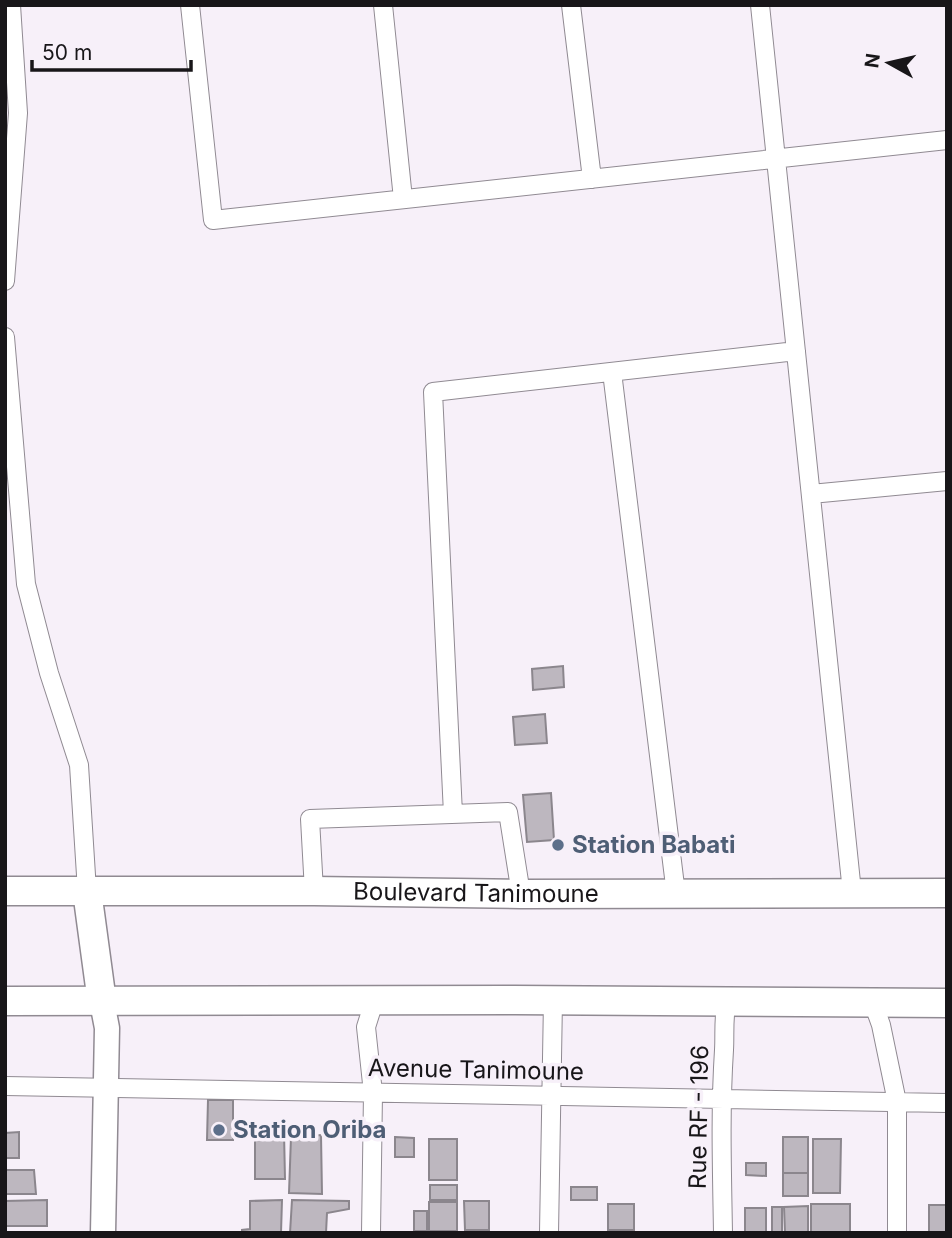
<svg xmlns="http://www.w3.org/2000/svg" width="952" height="1238" viewBox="0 0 952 1238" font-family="Inter,sans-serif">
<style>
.building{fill:#bdb7bf;stroke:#8b868d;stroke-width:2}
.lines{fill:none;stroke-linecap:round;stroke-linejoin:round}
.minor-casing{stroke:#908a92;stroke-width:20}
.secondary-casing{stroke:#908a92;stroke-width:27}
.primary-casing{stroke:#908a92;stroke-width:31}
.minor{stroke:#fff;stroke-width:18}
.secondary{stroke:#fff;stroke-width:24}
.primary{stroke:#fff;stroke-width:28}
.service-dot{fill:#5c6f8a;stroke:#f7f0f9;stroke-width:2.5}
.labels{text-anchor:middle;stroke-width:7;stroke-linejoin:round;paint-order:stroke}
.service-label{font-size:24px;font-weight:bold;fill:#4e5e75;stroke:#f7f0f9;text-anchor:start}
.street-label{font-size:24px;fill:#181619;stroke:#f7f0f9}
</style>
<rect width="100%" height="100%" fill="#f7f0f9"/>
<path class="building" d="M563,666l1,21 -31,3 -1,-21z
M545,714l2,29 -32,2 -2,-28z
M551,793l3,47 -27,2 -4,-47z
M208,1100h25v40h-26z
M19,1132v26h-14v-25z
M284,1132l1,47h-30v-45z
M321,1135l1,59 -33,-1 2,-56z
M395,1137l19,1v19h-19z
M783,1137h25v36h-25z
M429,1139h28v41h-28z
M813,1139h28l-1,54h-27z
M746,1163h20v13l-20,-1z
M5,1170h29l2,24h-31z
M783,1173h25v23h-25z
M430,1185h27v15h-27z
M571,1187h26v13h-26z
M47,1200v26h-42v-25z
M282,1200l-1,33h-39v-3l8,-1v-28z
M292,1200l57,1v8l-22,4 -1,20h-36z
M464,1201h25v29h-24z
M429,1202h28v29h-28z
M608,1204h26v26h-26z
M811,1204h39v29h-39z
M929,1205h18v28h-18z
M808,1206v27h-23l-1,-26z
M772,1207h10v26h-10z
M745,1208h21v24h-21z
M414,1211h13v20h-13z"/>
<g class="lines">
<g class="minor-casing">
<path id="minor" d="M190,5l23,215 734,-80
M383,5l20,194
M571,5l21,174
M760,5l92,887
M5,281l13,-168 -7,-108
M5,337l21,247 23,89 30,92 8,126
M612,372l64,522
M811,494l136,-13
M453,814l-20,-422 363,-41
M314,891l-4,-72 198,-7 13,82
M364,1001l8,7 -6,19 7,66 -2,140
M876,1002v9l5,14 16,77v131
M5,1086l942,17
M549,1233l4,-233
M723,1233c-1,-61 -3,-122 1,-183 1,-16 -1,-33 3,-48"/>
</g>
<g class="secondary-casing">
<path id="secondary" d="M102,1002l5,26 -4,205"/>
</g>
<g class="primary-casing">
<g id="primary">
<path id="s1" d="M5,891h309l207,3 426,-1"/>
<path d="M87,891l15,111"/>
<path d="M5,1001l510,-1 432,3"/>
</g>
</g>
<use href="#minor" class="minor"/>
<use href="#secondary" class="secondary"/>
<use href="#primary" class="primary"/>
</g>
<g class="service-dot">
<circle cx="558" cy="845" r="7"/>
<circle cx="219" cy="1130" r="7"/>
</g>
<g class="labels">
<g class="service-label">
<text x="572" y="853">Station Babati</text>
<text x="233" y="1138">Station Oriba</text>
</g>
<g class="street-label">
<text dy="8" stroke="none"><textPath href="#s1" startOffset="471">Boulevard Tanimoune</textPath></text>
<text transform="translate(476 1070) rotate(1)" y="8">Avenue Tanimoune</text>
<text transform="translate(699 1117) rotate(-89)" y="8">Rue RF - 196</text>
</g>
</g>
<rect width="952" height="1238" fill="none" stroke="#181619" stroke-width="14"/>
<g transform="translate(889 63) rotate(278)" stroke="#f7f0f9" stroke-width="5" paint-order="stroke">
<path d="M0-5L12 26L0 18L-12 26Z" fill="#181619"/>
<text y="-10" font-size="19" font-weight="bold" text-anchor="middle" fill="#181619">N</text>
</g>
<path d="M32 60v10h159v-10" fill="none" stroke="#181619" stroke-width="3.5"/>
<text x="42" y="60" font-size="21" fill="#181619" stroke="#f7f0f9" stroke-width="5" paint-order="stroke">50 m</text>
</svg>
